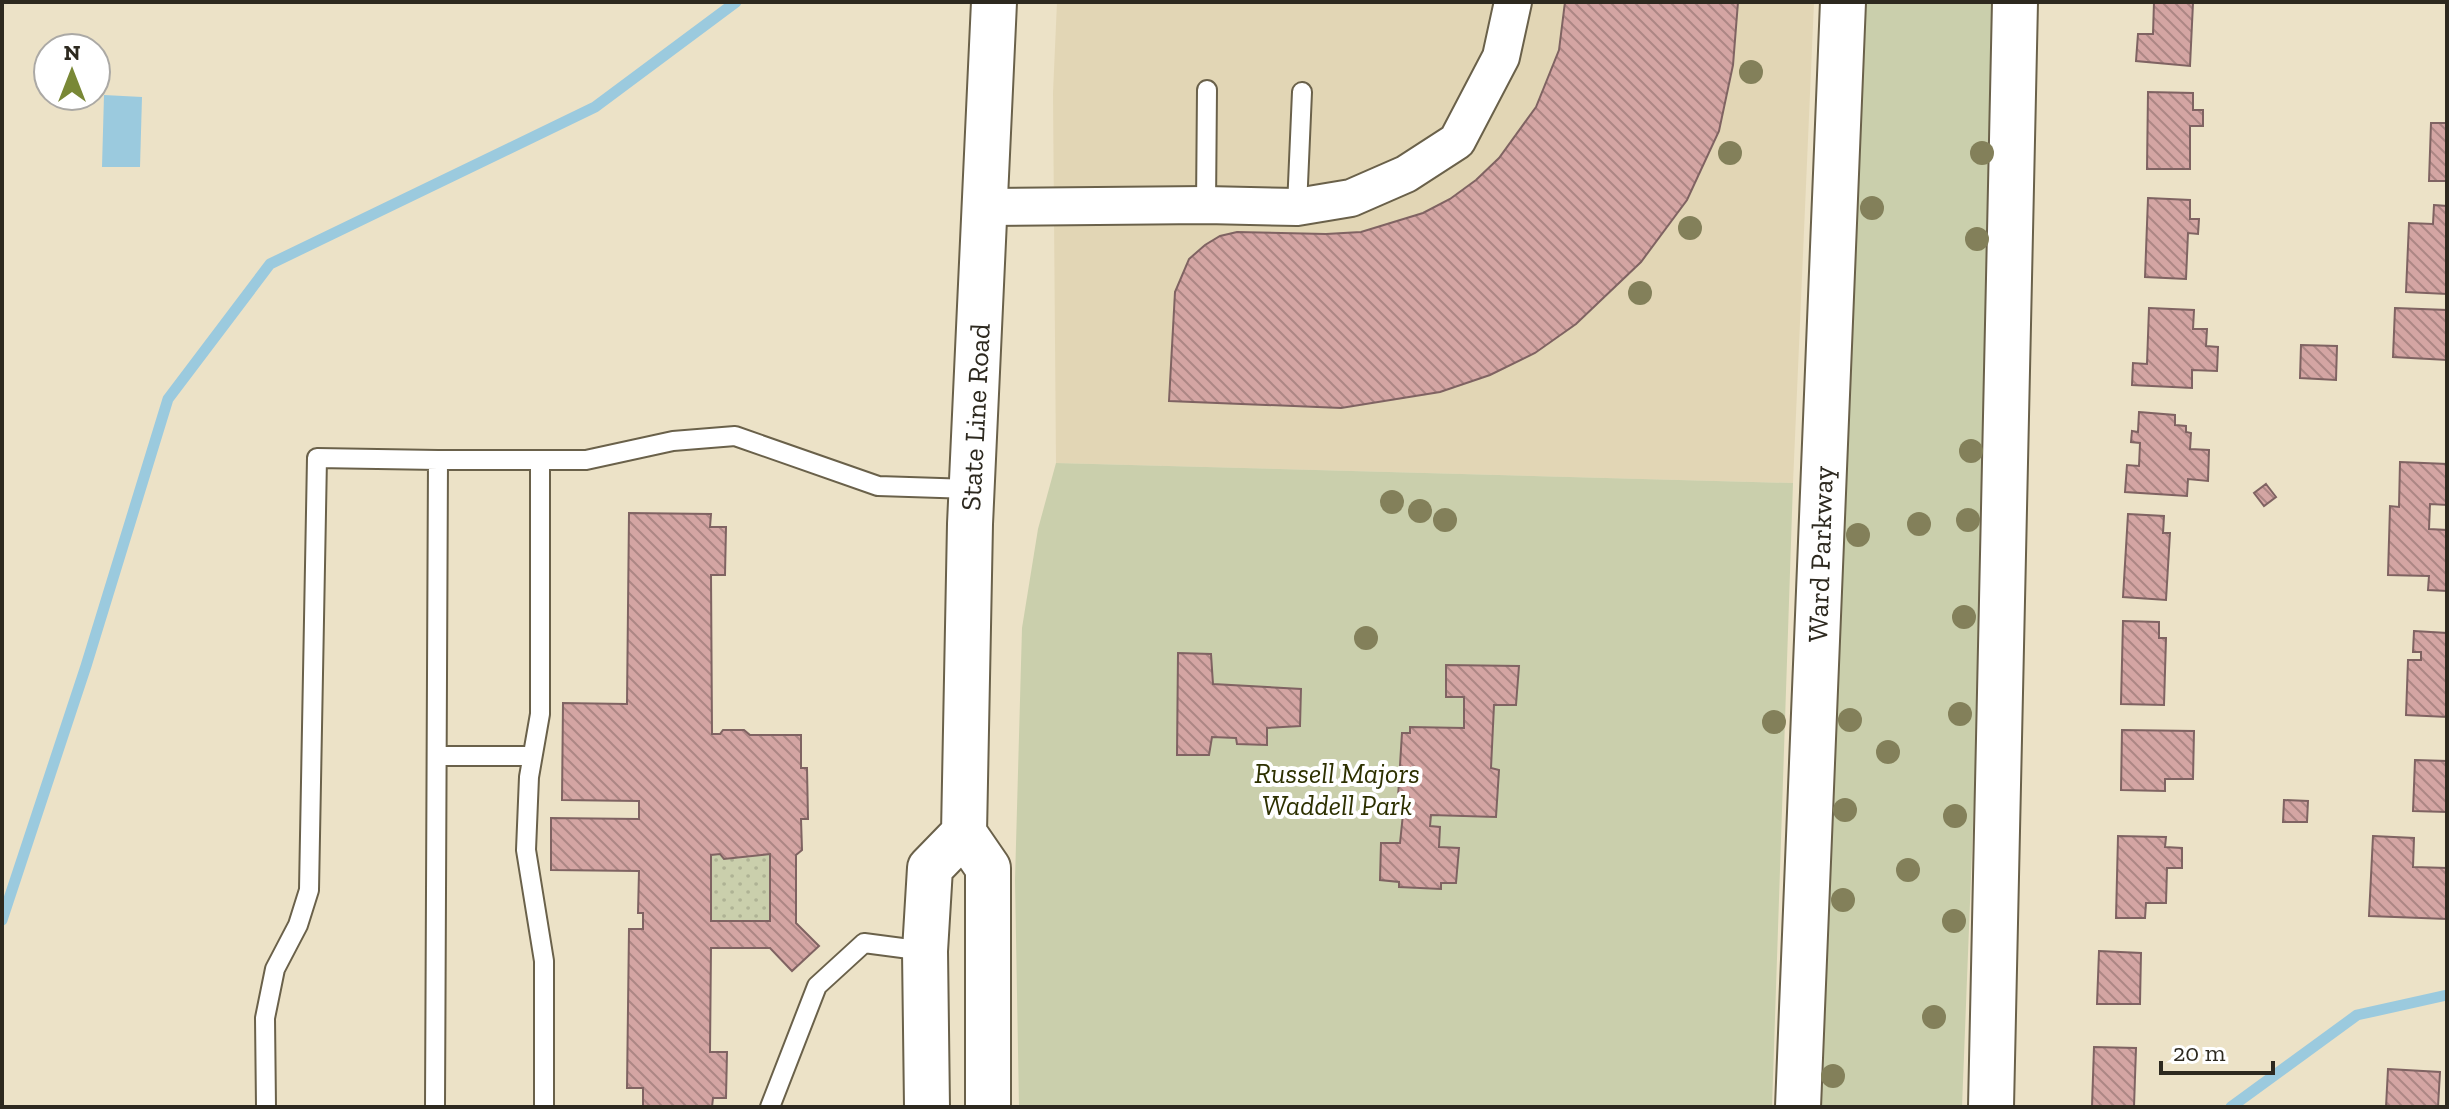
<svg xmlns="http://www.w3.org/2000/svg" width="2449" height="1109" viewBox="0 0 2449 1109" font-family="'Zilla Slab',serif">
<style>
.built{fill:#e2d6b5}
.grass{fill:url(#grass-dots)}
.park{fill:#cacfac}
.water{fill:#9bcade}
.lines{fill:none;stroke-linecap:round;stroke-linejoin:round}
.stream{stroke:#9bcade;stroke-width:11}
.building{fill:url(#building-back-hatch);stroke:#7f6362;stroke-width:2;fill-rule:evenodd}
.service-casing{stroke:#6a614a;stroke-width:22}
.minor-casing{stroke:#6a614a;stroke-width:40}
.secondary-casing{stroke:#6a614a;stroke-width:48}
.primary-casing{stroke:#6a614a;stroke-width:48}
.service{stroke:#fff;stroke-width:18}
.minor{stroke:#fff;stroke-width:36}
.secondary{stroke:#fff;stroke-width:44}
.primary{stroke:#fff;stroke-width:44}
.tree{fill:#83805a}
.labels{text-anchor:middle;stroke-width:8;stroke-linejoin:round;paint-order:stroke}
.street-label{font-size:28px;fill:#2d291f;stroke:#fff}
.park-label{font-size:28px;font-style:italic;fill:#2d3000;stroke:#fff}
</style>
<defs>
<pattern id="grass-dots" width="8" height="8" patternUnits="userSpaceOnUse" patternTransform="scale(2)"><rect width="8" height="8" fill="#cacfac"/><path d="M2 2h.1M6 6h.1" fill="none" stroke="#aeb294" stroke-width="1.8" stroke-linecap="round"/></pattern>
<pattern id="building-back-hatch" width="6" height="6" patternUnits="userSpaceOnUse" patternTransform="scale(2)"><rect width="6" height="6" fill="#d4a5a3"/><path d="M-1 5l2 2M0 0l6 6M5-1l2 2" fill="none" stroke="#ac8684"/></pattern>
</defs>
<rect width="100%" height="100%" fill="#ece2c7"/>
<path class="built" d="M1057,2h757l-21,481 -737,-20 -3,-370z"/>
<path class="grass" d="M720,854l5,5 45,-5v67h-59v-66z"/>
<path class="park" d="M1862,2h137l-13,492 -24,613h-143l20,-455z
M1056,463l737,20 -21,624h-753l-4,-227 7,-252 16,-99z"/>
<path class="water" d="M104,95l38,2 -2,70h-38z"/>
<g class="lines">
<path class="stream" d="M2,920l84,-254 82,-267 102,-135 325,-157 141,-105
M2231,1107l126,-92 90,-20"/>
</g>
<path class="building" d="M1565,2h173l-5,63 -14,66 -32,69 -46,62 -65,62 -41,29 -45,22 -50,17 -99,16 -172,-7 6,-109 14,-33 16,-14 15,-9 17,-4 89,2 35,-2 62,-19 27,-14 26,-19 23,-22 37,-51 23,-57z
M2154,2l39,1 -3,63 -54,-5 2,-27h15z
M2148,92l45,1v17h10v16h-13v43h-43z
M2431,123h16v58h-18z
M2148,198l42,2v19h9l-1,15 -10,-1 -2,46 -41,-2z
M2434,205l13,1v88l-41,-2 3,-69 24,1z
M2149,308l45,2 -1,19h14l-1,17 12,1 -1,24 -25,-1v18l-60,-3 1,-22 14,1z
M2395,308l52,2v50l-54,-3z
M2301,345l36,1 -1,34 -36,-2z
M2139,412l36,3v10l11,1v6l5,1 -1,16 19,1 -1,31 -20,-2 -1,17 -62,-4 2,-27 12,1 1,-23 -9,-1 1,-11 6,1z
M2400,462l47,2v41l-17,-1 -1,25 18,1v61l-19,-1 1,-14 -41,-1 2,-69 9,1z
M2266,484l10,13 -12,9 -10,-13z
M629,513l82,1 -1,13h16l-1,48h-14l1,159h8l3,-4h21l6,5h51v33h6l1,51h-7l1,31 -6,5v68l23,23 -27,25 -22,-23h-59l-1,104h17l-1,46h-13l-1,9h-69v-19h-16l2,-159h14v-16h-5l1,-42 -88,-1v-52l88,1v-18l-77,-1 1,-97 64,1zM720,854l4,5 46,-5v67h-59v-66z
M2128,514l36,2 -1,17h7l-4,67 -43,-3z
M2123,621l36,1v16h7l-2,67 -43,-1z
M2414,631l33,2v84l-41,-2 2,-55h13v-8h-8z
M1178,653l33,1 2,30 88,5 -1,37 -33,2v17l-30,-1 -1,-6 -24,-1 -3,18h-32z
M1446,665l73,1 -3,39h-22l-3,63 8,2 -3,47 -65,-2 -1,11 10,1 -1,20 20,1 -3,35h-15v6l-42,-2v-5l-19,-2 1,-37h19l3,-29 -6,-1 5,-80h8v-6l54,1v-31h-18z
M2122,730l72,1 -1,48h-28v12l-44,-1z
M2415,760l32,1v51l-34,-1z
M2284,800l24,1 -1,21h-24z
M2118,836l48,1 -1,10 17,1v20h-15l-1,35h-20l-1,15h-29z
M2373,836l41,2 -1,29 34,1v51l-78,-3z
M2099,951l42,2 -1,51h-43z
M2094,1047l42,1 -2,59h-42z
M2388,1069l52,3 -2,35h-52z"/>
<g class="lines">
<g class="service-casing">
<path id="service" d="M1206,205l1,-115
M1297,207l5,-115
M438,460h148l87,-19 62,-5 143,50 93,3
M540,460v254l-11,63 -3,73 18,111v146
M437,756h95
M266,1107l-1,-89 10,-49 23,-44 11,-35 8,-432 121,2 -3,647
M770,1107l47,-121 47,-43 61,8"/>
</g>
<g class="minor-casing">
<path id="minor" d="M984,207l222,-2 91,2 54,-9 55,-24 51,-33 44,-84 12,-55"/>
</g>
<g class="secondary-casing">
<path id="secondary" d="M927,1107l-2,-156 5,-83 34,-35
M988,1107v-239l-24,-35 6,-309 24,-522"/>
</g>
<g class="primary-casing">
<path id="primary" d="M1798,1107l45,-1105
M1991,1107l24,-1105"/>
</g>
<use href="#service" class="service"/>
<use href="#minor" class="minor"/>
<use href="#secondary" class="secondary"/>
<use href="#primary" class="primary"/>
</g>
<g class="tree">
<circle cx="1751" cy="72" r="12"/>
<circle cx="1730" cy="153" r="12"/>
<circle cx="1982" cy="153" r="12"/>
<circle cx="1872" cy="208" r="12"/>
<circle cx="1690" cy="228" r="12"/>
<circle cx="1977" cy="239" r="12"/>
<circle cx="1640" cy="293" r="12"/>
<circle cx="1971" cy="451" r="12"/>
<circle cx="1392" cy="502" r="12"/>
<circle cx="1420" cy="511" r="12"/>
<circle cx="1445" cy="520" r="12"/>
<circle cx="1968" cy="520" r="12"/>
<circle cx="1919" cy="524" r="12"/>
<circle cx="1858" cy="535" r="12"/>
<circle cx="1964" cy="617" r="12"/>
<circle cx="1366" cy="638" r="12"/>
<circle cx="1960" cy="714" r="12"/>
<circle cx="1850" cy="720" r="12"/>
<circle cx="1774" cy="722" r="12"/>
<circle cx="1888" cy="752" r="12"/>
<circle cx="1845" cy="810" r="12"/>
<circle cx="1955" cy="816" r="12"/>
<circle cx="1908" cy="870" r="12"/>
<circle cx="1843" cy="900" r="12"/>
<circle cx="1954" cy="921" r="12"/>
<circle cx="1934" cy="1017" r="12"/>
<circle cx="1833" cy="1076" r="12"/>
</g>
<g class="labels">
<g class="street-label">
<text transform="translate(975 417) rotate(-87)" y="10">State Line Road</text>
<text transform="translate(1820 554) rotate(-88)" y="10">Ward Parkway</text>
</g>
<g class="park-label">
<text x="1337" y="783">Russell Majors<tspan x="1337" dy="32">Waddell Park</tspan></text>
</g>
</g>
<rect width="2449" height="1109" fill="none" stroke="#2d291f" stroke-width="8"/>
<g transform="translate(72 72)"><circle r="38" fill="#ffffff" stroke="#aba9a5" stroke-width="2"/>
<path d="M0-6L14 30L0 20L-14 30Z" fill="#798836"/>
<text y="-12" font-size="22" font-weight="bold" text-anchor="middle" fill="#2d291f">N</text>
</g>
<path d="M2161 1061v12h112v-12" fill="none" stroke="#2d291f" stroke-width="4"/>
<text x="2173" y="1061" font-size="24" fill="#2d291f" stroke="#ffffff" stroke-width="6" paint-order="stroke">20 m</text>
</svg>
